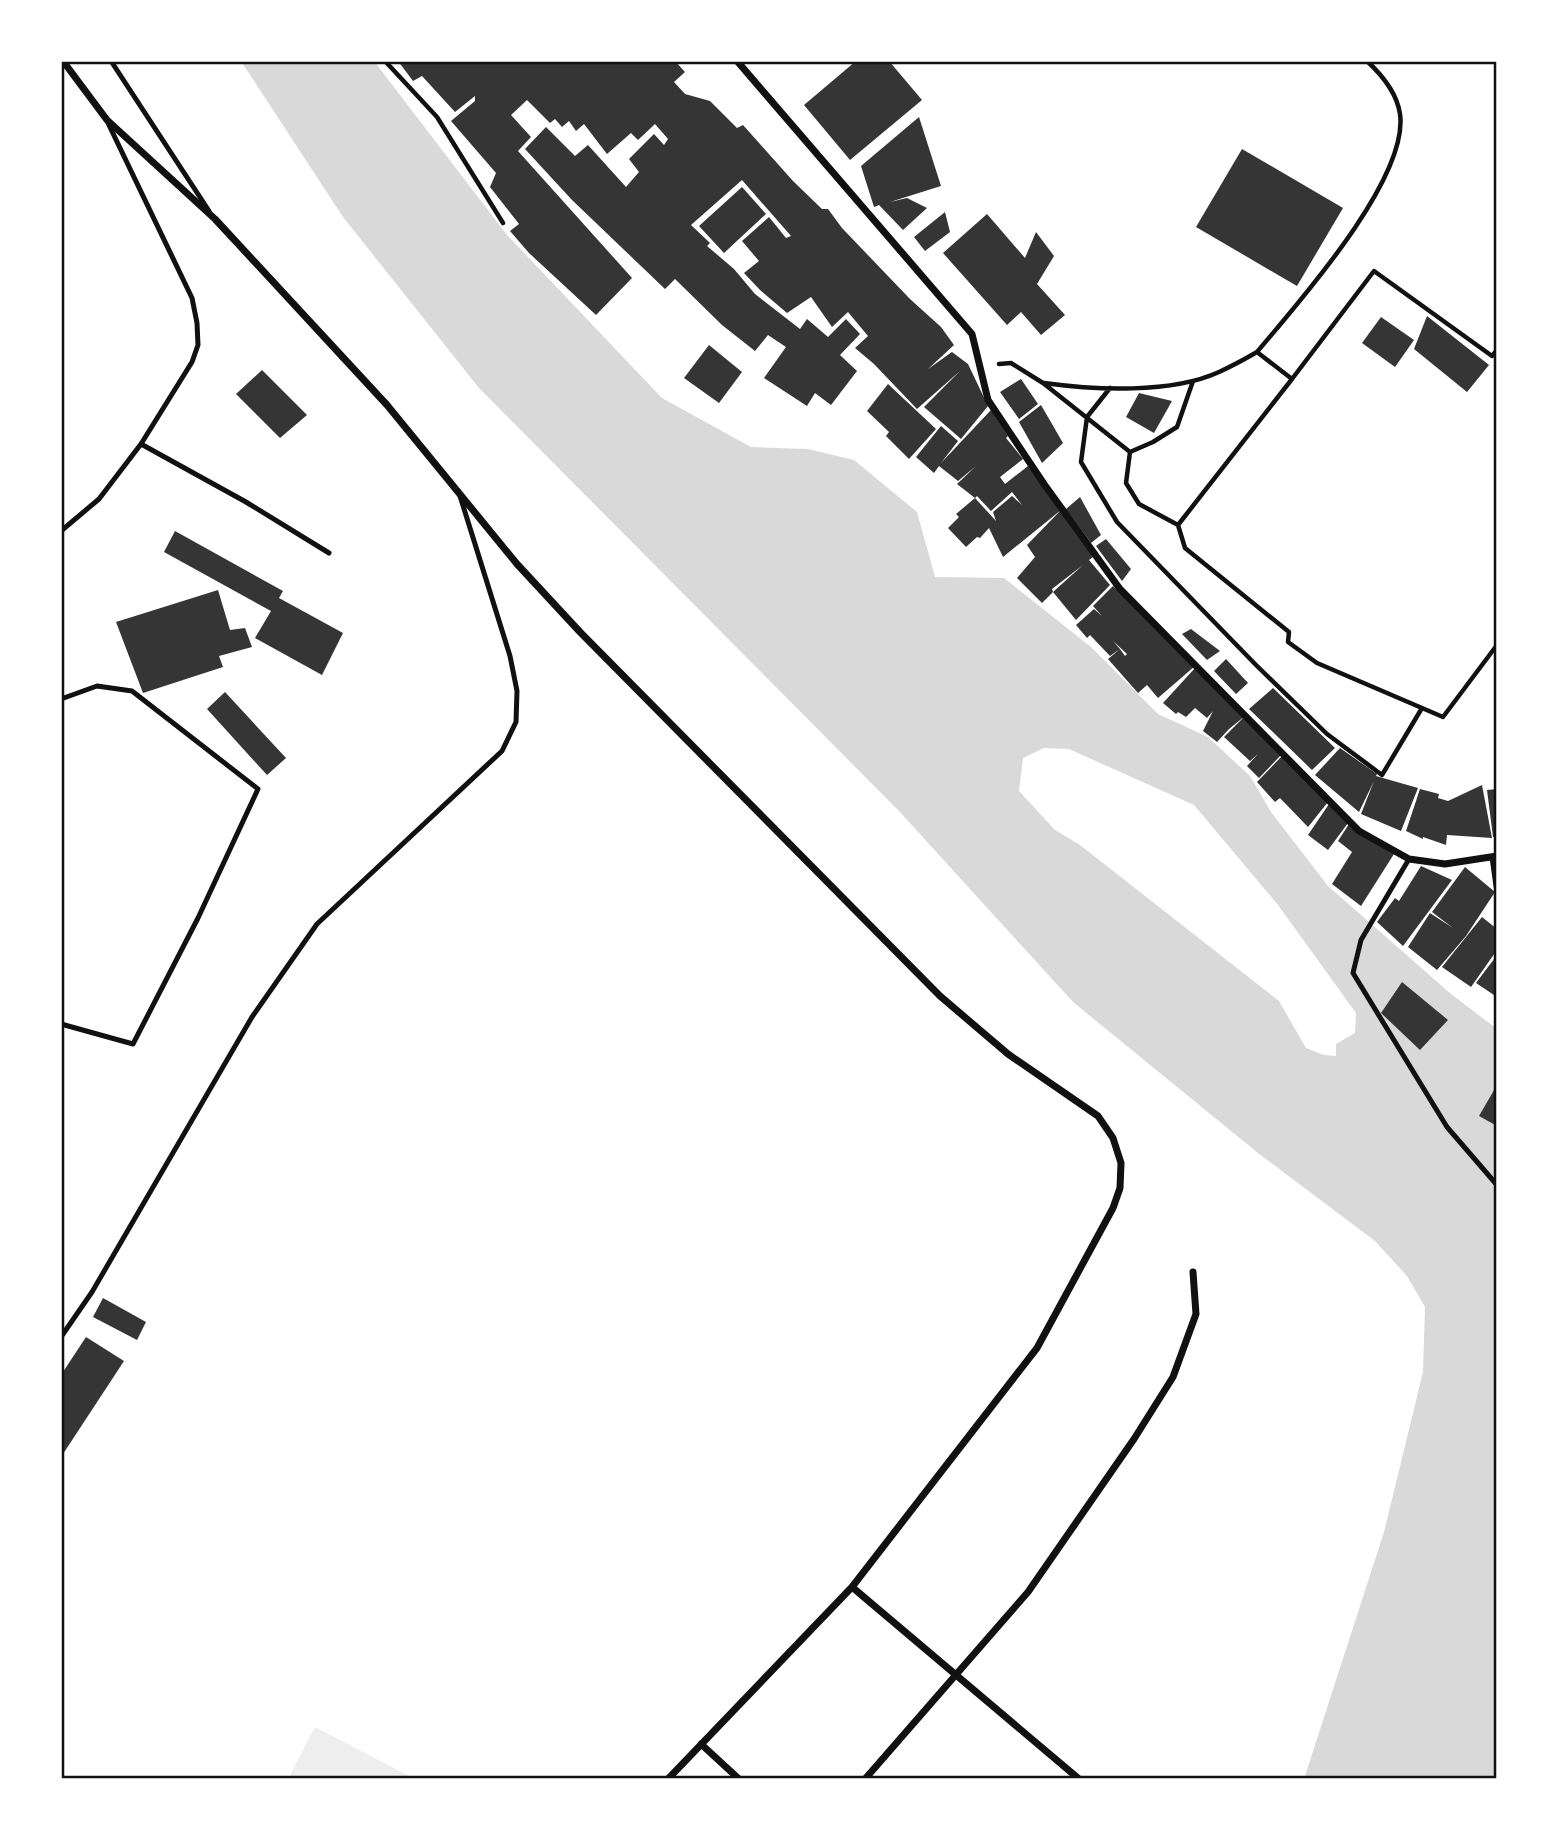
<svg xmlns="http://www.w3.org/2000/svg" width="1558" height="1840" viewBox="0 0 1558 1840" font-family="Overpass,sans-serif">
<style>
.green{fill:#eee}
.water{fill:#d9d9d9;fill-rule:evenodd}
.building{fill:#353535;fill-rule:evenodd}
.lines{fill:none;stroke-linecap:round;stroke-linejoin:round}
.path{stroke:#111;stroke-width:4.5}
.service{stroke:#111;stroke-width:5}
.minor{stroke:#111;stroke-width:7}
.neatline{fill:none;stroke:#111;stroke-width:2.5}
</style>
<rect width="100%" height="100%" fill="#fff"/>
<path class="green" d="M315,1727l100,52h-127z"/>
<path class="water" d="M241,61h133l133,174 155,163 89,49 57,2 46,11 63,52 18,65 69,1 87,69 67,67 50,23 42,39 21,36 57,74 123,108 46,35v750h-193l80,-247 39,-160 2,-65 -18,-31 -32,-35 -117,-88 -185,-151 -174,-191 -420,-423 -136,-171zM1044,748l25,1 125,56 84,100 78,108 -1,20 -19,11v12l-12,-1 -18,-7 -27,-47 -199,-156 -25,-15 -36,-39 4,-33z"/>
<path class="building" d="M398,61h277l10,11 -11,10 11,12 25,7 27,27 6,-3 50,56 29,28h6l14,19 68,71 31,28 13,18 -26,24 24,-17 16,12 20,42 -27,33 -37,-32 36,-36 -43,38 -43,-45 -19,-16 13,-12 -20,-24 -16,15 -21,-30 -24,16 -27,-23 -16,-17 15,-12 -17,-20 27,-24 17,21 5,-2 -49,-56 -51,45 19,18 -3,3 27,23 21,25 45,35 7,-10 21,18 18,-18 14,15 -20,21 17,16 -26,34 -16,-12 -8,13 -43,-28 22,-31 -18,-12 -13,16 -33,-26 -47,-46 -10,10 -93,-89 -47,-51 21,-22 29,29 13,-11 38,42 13,-15 -10,-13 25,-25 10,11 4,-6 -13,-15 -17,16 -7,-7 -24,21 -23,-30 -8,7 -7,-10 -7,6 -7,-8 -5,4 -23,-23 -16,15 20,22 -13,14 114,127 -36,37 -67,-62 -19,-22 9,-7 -29,-37 6,-14 -45,-52 24,-20v-5l-20,16 -33,-36 -9,5z
M856,61h33l33,39 -72,60 -46,-55z
M919,117l22,69 -51,16 17,-4 20,10 -24,22 -24,-25 -5,2 -13,-41z
M1242,149l101,59 -46,78 -101,-59z
M742,187l24,27 -42,39 -25,-27z
M945,212l5,20 -25,19 -11,-14z
M987,214l38,44 11,-26 18,24 -17,28 28,31 -24,20 -20,-23 -14,13 -64,-72z
M1427,316l62,49 -22,27 -53,-43z
M1381,317l33,23 -19,27 -33,-24z
M709,345l33,27 -23,31 -35,-25z
M262,370l45,45 -27,23 -44,-44z
M1021,379l17,25 -19,15 -19,-27z
M888,384l48,45 -27,30 -23,-23 3,-4 -22,-21z
M1139,393l33,8 -18,32 -28,-16z
M1041,405l22,38 -21,20 -23,-41z
M991,410l17,26 -2,2 17,21 -23,18 5,7 23,-18 33,44 -58,47 -14,-29 -9,10 -3,-1 -11,10 -18,-19 11,-11 -3,-3 19,-16 -18,-14 19,-18 -18,15 -19,-15 -5,7 -18,-16 25,-31 17,15 -17,22zM1012,492l10,13 -10,-9 -19,16 3,9 -21,-23 2,-2 14,15z
M1080,497l21,38 -10,8 -25,-34z
M1061,510l32,47 -4,3 21,25 -34,35 -23,-28 30,-27 -31,24 1,3 -11,11 -25,-25 18,-21 -8,-12z
M175,531l108,60 -4,7 64,35 -21,42 -67,-37 16,-27 -107,-59z
M1106,539l25,30 -9,12 -26,-35z
M1113,586l42,40 -15,17 15,-17 40,40 -37,32 -11,-13 -9,8 -30,-34 12,-10 5,7 2,-2 -14,-13 7,8 -10,7 -20,-21 -3,3 -11,-13 18,-16 8,7 -9,-10z
M218,590l12,40 15,-2 7,19 -33,9 4,11 -80,26 -27,-71z
M1191,629l29,22 -13,9 -25,-26z
M1226,659l22,24 -12,11 -22,-23z
M1195,668l50,48 -16,13 -12,13 -14,-11 10,-20 -6,7 -12,-10 -9,9 -8,-5 -2,2 -13,-11z
M1273,688l62,60 -23,22 -63,-61z
M225,692l61,66 -19,17 -60,-66z
M1245,716l36,39 -22,23 -12,-12 11,-12 -8,7 -26,-24z
M1340,748l37,26 -1,2 42,12 -17,43 -40,-17 13,-33 -15,31 -44,-37z
M1282,756l46,46 -20,25 -28,-29 -5,4 -18,-20z
M1482,785l10,53 -45,-3 -1,10 -23,-8v2l-17,-8 14,-42 19,5 -1,4 10,3z
M1497,789v48h-4l-6,-47z
M1329,804l19,19 -20,27 -20,-15z
M1349,824l45,30 -33,52 -29,-22 20,-32 -14,-11z
M1421,866l31,14 -49,66 -26,-24 18,-24 4,3z
M1465,867l30,25 -29,44 -29,34 -29,-23 22,-34 23,15 -21,-16z
M1482,917l15,12v21l-26,37 -29,-20z
M1497,955v42l-21,-14z
M1402,982l46,38 -28,30 -39,-37z
M1497,1085v41l-18,-10z
M103,1298l43,24 -9,18 -44,-23z
M86,1337l38,24 -63,96v-82z"/>
<g class="lines">
<path class="path" d="M385,61l52,56 66,106
M1257,352c41,-49 152,-173 143,-238 -3,-21 -18,-39 -33,-53
M999,364l12,-1 32,20 87,69 -4,31 13,21 39,21 7,23 104,84 -1,10 29,21 126,54 54,-72
M1044,383c51,7 127,11 175,-11 13,-6 26,-13 38,-20l35,27 82,-108 118,85 5,-6
M1110,388l-23,29 -6,45 36,60 139,143 71,69 55,41 40,-67
M1130,452l23,-10 24,-15 16,-46
M1178,525l114,-146"/>
<path class="service" d="M111,61l98,150
M141,444l105,58 83,51
M61,531l38,-32 42,-55 51,-82 6,-17 -1,-22 -5,-25 -84,-175
M61,699l36,-13 35,5 126,98 -60,129 -65,126 -72,-20
M1409,859l-48,81 -8,33 94,154 50,58
M61,1337l31,-45 160,-275 65,-93 185,-173 14,-29 1,-31 -7,-35 -50,-160"/>
<path class="minor" d="M63,61l44,59 108,99 172,186 130,159 63,68 360,364 68,58 90,62 15,22 8,25 -1,25 -7,20 -76,140 -185,239 -184,192
M737,61l235,273 16,66 56,84 76,105 239,242 50,28 36,5 52,-8
M1493,857l4,29
M852,1587l227,192
M701,1744l38,35
M865,1779l163,-187 106,-153 39,-62 23,-63 -3,-42"/>
</g>
<rect width="1558" height="1840" fill="none" stroke="#ffffff" stroke-width="126"/>
<rect x="63" y="63" width="1432" height="1714" class="neatline"/>
</svg>
